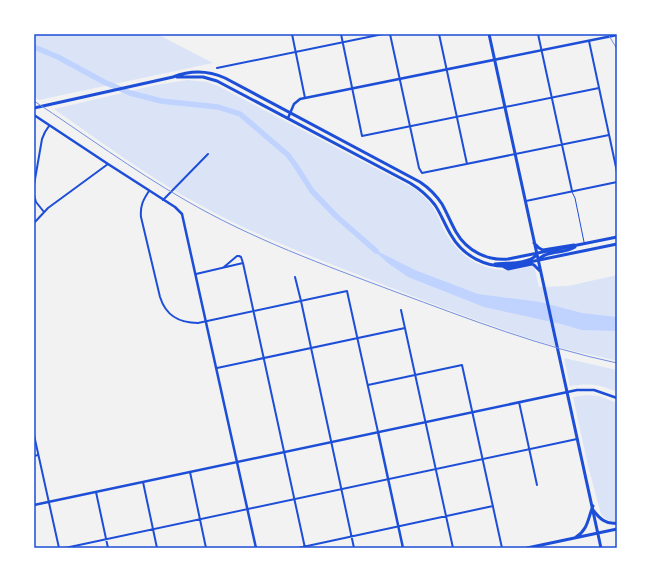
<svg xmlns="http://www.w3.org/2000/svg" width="651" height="582" viewBox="0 0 651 582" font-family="'Archivo Narrow',sans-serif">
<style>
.green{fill:#dbe4f7}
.water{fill:#bfd3fe}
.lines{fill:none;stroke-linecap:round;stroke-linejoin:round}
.river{stroke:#bfd3fe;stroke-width:5.5}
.service{stroke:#1d4ed8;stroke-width:1}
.minor{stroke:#1d4ed8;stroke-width:2}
.tertiary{stroke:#1d4ed8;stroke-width:2.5}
.secondary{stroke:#1d4ed8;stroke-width:3}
.primary{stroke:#1d4ed8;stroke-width:3}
.rail{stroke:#7290e2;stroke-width:1}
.neatline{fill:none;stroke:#1d4ed8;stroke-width:1.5}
</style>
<rect width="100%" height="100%" fill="#f2f2f2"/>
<path class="green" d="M34,34h123l56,29 -174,37 -5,-3z
M188,80l19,2 11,4 197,103c7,6 14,12 19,20 5,8 7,17 12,25 14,23 36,37 63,36 9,0 17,-3 25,-4l5,21 29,-1 49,-11v86c-18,-5 -37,-8 -55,-13 -64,-18 -126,-43 -188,-67 -59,-23 -118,-45 -174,-76 -50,-27 -99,-63 -146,-96l102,-24z
M564,358l53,12v22c-17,-8 -28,-9 -47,-6z
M586,395l13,1 18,7v118c-7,1 -12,-1 -16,-7l-13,-48 -15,-69z"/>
<path class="water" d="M371,248l44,22 63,24 62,8 42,11 35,4v14l-35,-1 -21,-6 -77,-17 -76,-30 -19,-13z"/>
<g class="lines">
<path class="river" d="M34,47l24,10 46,25 26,11 31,8 57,6 22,7 48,41 8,11 16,25 24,25 40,35"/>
<path class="service" d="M572,192l3,6 9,44"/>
<path class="minor" d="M292,34l13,64
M341,34l21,102 237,-48
M390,34l29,134 3,5 187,-38
M439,34l28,130
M538,34l34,157
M589,41l28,131
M217,68l166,-34
M34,185l8,-46 3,-7 4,-6
M149,191c-6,9 -9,15 -8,26l19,80c6,19 19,26 38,26l149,-32 31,141
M34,195l2,7 8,10
M163,200l45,-46
M526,201l91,-19
M34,223l14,-15 60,-44
M243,263l62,285
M196,274l47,-11 -2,-6 -2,-1h-2l-13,11
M295,277l6,24 53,247
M401,310l52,238
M217,368l188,-40
M368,385l94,-20 40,183
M519,402l18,83
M34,435l25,113
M34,456l4,-1
M190,472l16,76
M143,482l14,66
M96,492l12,56
M65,548l512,-109
M298,548l195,-42"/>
<path class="tertiary" d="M34,115l74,49 67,43 7,7 74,334
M288,118l6,-14 6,-5 317,-64
M378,432l25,116
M34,505l543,-115h17l23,8"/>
<path class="secondary" d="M489,34l112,514
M177,77h26l14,4 193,102c10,6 18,13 25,22 6,9 10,20 16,30 12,21 35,33 59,31l107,-22
M34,108l139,-31c18,-7 34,-7 52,1l195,104c9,6 16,13 22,22 5,9 9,19 14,28 11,19 31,29 52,27l109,-22
M534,243l5,5 4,2 31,-5
M538,260c8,-10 26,-6 37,-13
M495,264c11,-1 36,0 42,-10
M502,266l6,3 24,-5 2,1 6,6"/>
<path class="primary" d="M593,510c6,8 13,15 24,13
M576,537c12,-7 12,-19 17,-31
M527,548l90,-19"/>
<path class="rail" d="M608,34l9,15
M34,101c50,33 99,69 151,99 67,39 139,65 211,92 73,27 145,55 221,71"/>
</g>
<rect width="651" height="582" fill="none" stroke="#ffffff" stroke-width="70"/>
<rect x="35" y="35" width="581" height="512" class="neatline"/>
</svg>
